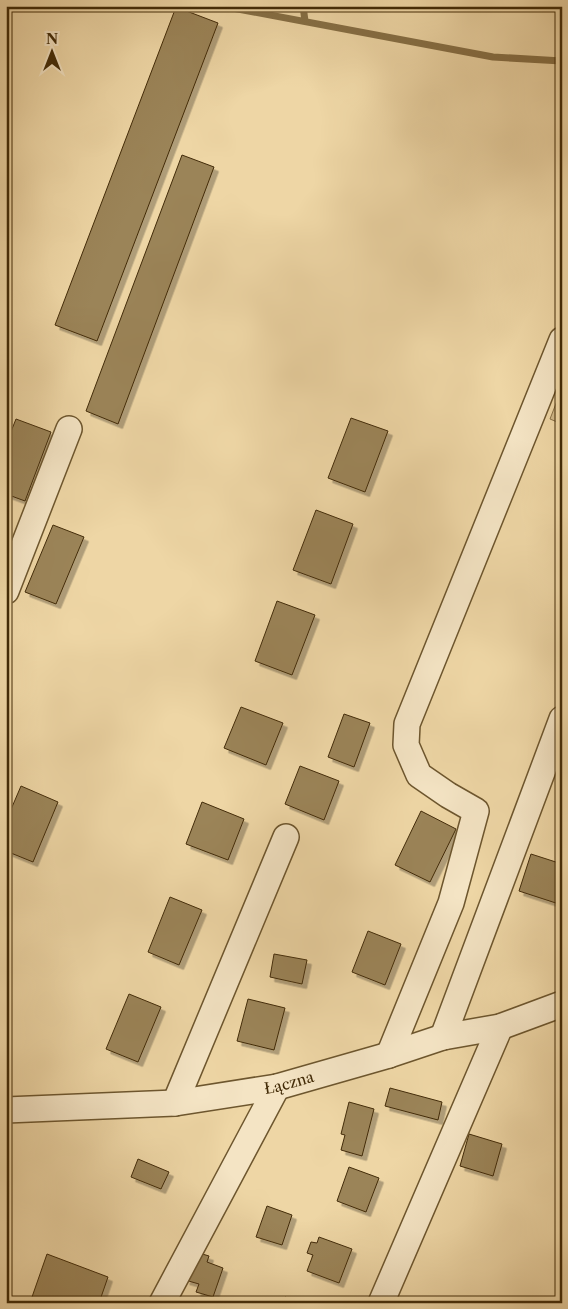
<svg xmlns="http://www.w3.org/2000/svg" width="568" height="1309" viewBox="0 0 568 1309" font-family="'Libre Caslon Text',serif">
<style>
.green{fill:#d1b98a;stroke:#8a7248}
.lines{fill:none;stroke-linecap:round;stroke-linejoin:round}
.stream{stroke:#866f45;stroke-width:7}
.building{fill:#9b8459;stroke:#422b07;filter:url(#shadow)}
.minor-casing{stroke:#6d562e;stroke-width:28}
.minor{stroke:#f4e4c4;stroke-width:25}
.labels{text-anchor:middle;stroke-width:4;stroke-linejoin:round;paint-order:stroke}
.street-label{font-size:15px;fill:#422b07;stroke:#f4e4c4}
</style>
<defs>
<filter id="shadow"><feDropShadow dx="4.5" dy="4.5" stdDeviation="0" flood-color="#0004"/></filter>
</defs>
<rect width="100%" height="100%" fill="#eed6a5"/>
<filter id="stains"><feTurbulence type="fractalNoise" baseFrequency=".004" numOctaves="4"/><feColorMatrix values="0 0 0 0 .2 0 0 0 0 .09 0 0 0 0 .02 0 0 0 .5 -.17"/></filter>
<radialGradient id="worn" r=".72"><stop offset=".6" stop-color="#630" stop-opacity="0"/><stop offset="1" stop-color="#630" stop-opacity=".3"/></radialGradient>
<path class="green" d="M562,388v36l-12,-5z"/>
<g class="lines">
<path class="stream" d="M222,6l271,51 69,4
M303,6l2,15"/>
</g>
<path class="building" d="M176,7l42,16 -121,318 -42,-16z
M182,155l32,12 -96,257 -32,-13z
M351,418l37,13 -23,61 -37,-14z
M16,419l35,13 -26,69 -19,-7v-50z
M316,510l37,14 -22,60 -38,-14z
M53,525l31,12 -28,67 -31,-12z
M277,601l38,14 -23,60 -37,-14z
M241,707l42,16 -17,42 -42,-17z
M344,714l26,9 -16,44 -26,-10z
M300,766l39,15 -15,39 -39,-16z
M21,786l37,16 -25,60 -27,-11v-30z
M202,802l42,17 -16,41 -42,-16z
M421,811l35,18 -26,53 -35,-17z
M531,854l31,10v41l-43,-14z
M170,897l32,13 -23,55 -31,-13z
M368,931l33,13 -16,41 -33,-13z
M274,954l33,6 -5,24 -32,-7z
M129,994l32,13 -23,55 -32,-13z
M248,999l37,9 -11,42 -37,-9z
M390,1088l52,14 -4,18 -53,-14z
M349,1102l25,7 -12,47 -21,-6 4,-15 -4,-1z
M469,1134l33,10 -9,32 -33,-10z
M138,1159l31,13 -8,17 -30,-12z
M349,1167l30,11 -13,34 -29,-11z
M267,1206l25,9 -10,30 -26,-8z
M319,1237l33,12 -13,34 -32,-12 6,-16 -6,-2 4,-11 6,1z
M199,1253l10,3 -2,6 16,6 -10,29 -17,-5 3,-8 -14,-4z
M47,1254l61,23 -9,26h-52l-15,-6z
M285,1297l17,6h-20z"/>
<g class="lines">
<g class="minor-casing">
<g id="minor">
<path d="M6,591l63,-162"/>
<path d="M443,1037l119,-318"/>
<path d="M389,1055l62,-152 25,-92 -28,-16 -29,-20 -13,-30 1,-21 155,-384"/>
<path d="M175,1103l111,-266"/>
<path id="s1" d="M6,1110l169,-7 102,-16 112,-32 54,-18 57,-10 62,-23"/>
<path d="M162,1303l115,-216"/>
<path d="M381,1303l119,-276"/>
</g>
</g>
<use href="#minor" class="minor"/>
</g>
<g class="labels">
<g class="street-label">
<text dy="5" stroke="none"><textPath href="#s1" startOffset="285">Łączna</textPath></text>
</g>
</g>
<rect width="568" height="1309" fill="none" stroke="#eed6a5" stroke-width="25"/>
<rect x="8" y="8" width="553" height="1294" fill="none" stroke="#422b07" stroke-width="2.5"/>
<rect x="12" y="12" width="543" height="1284" fill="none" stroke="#422b07"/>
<g transform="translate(52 52)" stroke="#f4e4c4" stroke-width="4" paint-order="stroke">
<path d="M0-4L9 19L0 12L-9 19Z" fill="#422b07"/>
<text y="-8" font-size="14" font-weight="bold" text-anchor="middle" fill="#422b07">N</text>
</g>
<rect width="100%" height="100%" filter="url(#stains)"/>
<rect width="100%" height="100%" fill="url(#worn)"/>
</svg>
